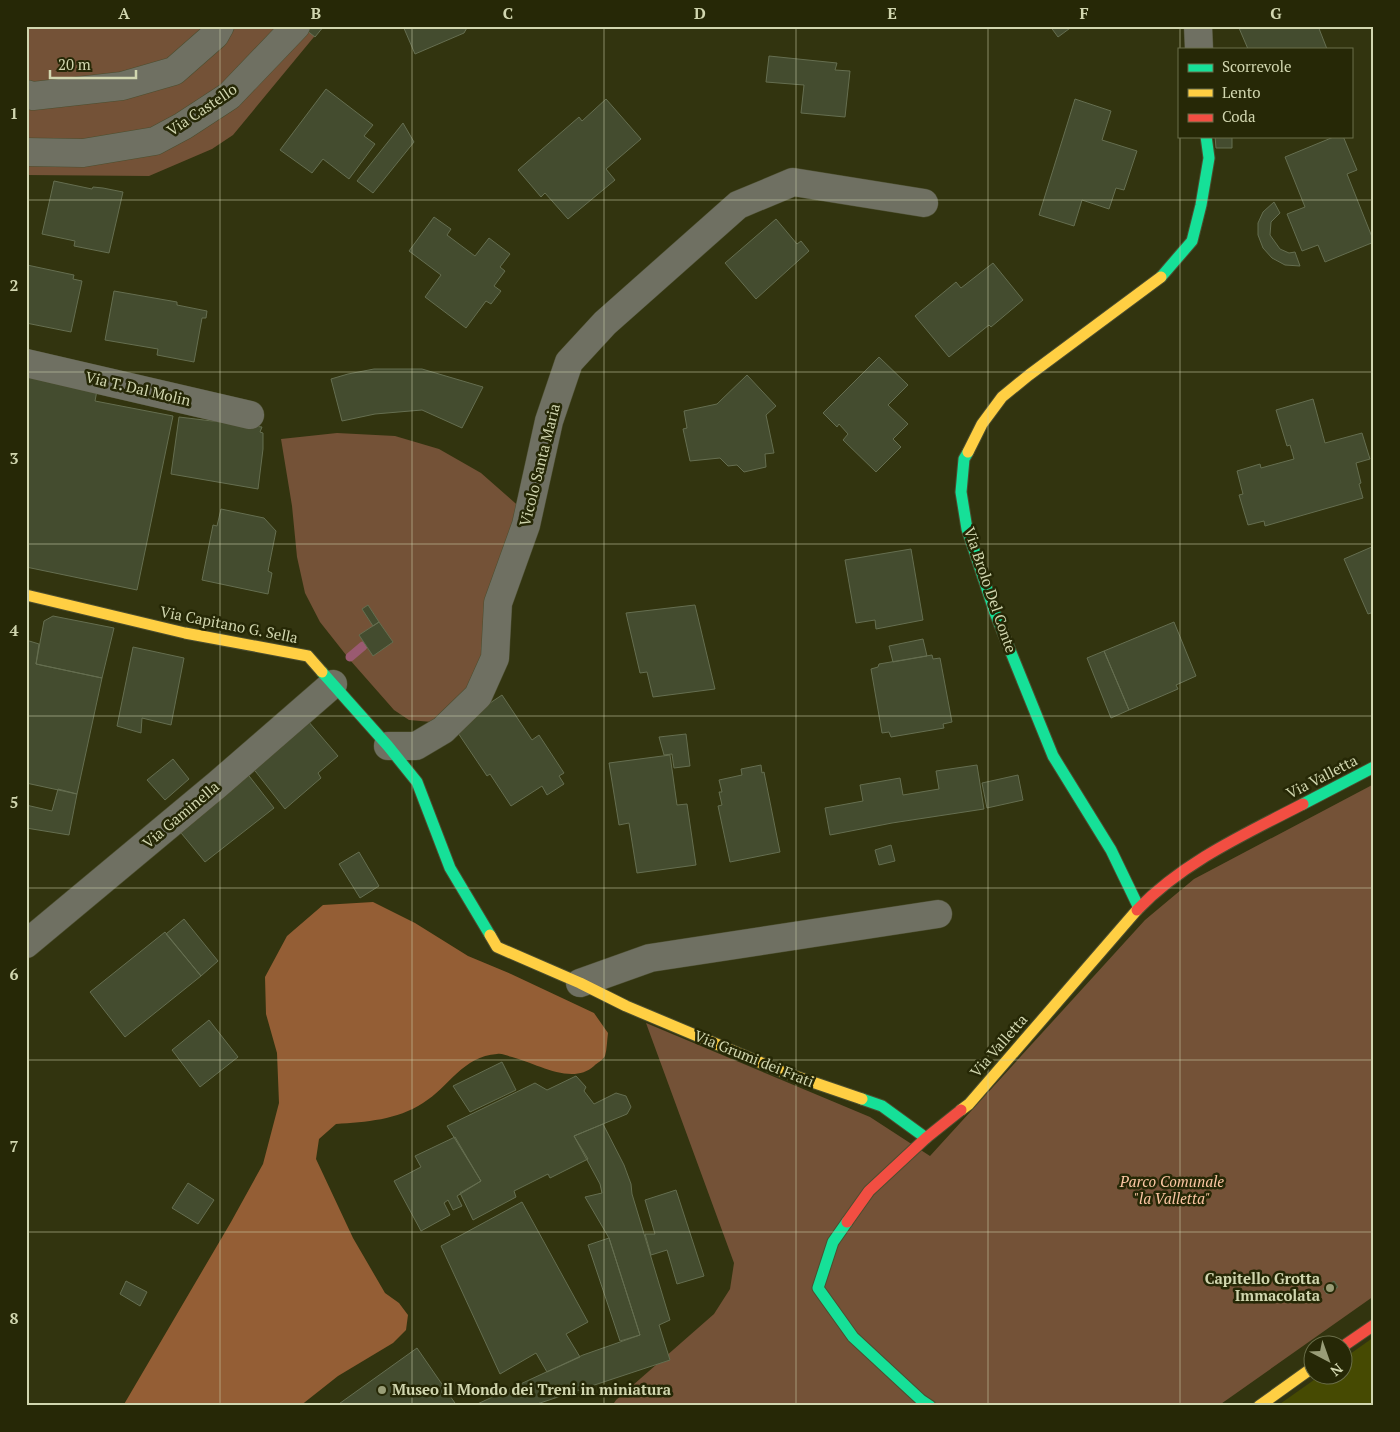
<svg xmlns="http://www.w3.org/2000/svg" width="1400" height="1432" viewBox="0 0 1400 1432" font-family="'PT Serif',serif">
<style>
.built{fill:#464a02}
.green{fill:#745237}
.forest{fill:#945e35}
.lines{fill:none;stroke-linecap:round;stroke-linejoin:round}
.stream{stroke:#9a5a71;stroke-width:9}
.building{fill:#444c2f;stroke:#656e50}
.street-casing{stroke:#4c4e2f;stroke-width:29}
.fast-casing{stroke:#4c4e2f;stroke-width:13}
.slow-casing{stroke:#4c4e2f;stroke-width:13}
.jam-casing{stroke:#4c4e2f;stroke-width:13}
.street{stroke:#6f7062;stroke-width:28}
.fast{stroke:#16e098;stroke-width:11}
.slow{stroke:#ffcf43;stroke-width:11}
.jam{stroke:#f24e42;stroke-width:11}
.grid{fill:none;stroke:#d1d6af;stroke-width:1;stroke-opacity:0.55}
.poi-dot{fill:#999d77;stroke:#262806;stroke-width:2}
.labels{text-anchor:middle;stroke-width:5;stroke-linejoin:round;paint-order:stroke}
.street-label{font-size:15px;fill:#d1d6af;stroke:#262806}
.park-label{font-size:15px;font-style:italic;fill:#fdc7a4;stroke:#262806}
.poi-label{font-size:15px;font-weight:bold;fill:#d1d6af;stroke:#262806;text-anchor:end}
.neatline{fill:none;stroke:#d1d6af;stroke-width:2}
.grid-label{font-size:16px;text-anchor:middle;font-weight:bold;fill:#d1d6af}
</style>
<rect width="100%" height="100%" fill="#32340f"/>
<path class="built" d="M1374,1337v69h-97l44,-31 21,-1 1,-15z"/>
<path class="green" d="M26,26h297l-90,109 -21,14 -63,27 -123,-1z
M337,433l58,3 44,13 42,24 42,37 -49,180 -42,32 -23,-2 -15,-10 -44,-50 -30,-38 -15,-29 -8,-36 -5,-51 -11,-67z
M1374,784v512l-156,110h-606l4,-6 98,-86 16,-25 4,-26 -88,-240 224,94 60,39 215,-236 49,-41z"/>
<path class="forest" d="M373,902l42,21 53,33 43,18 83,39 14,20c-1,7 -1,16 -3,23 -2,4 -8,7 -11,10 -22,20 -58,-3 -82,-9 -5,-1 -10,-4 -15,-3 -34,2 -48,33 -74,49 -26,17 -57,19 -87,21l-17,15 -3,20 37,79 32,55 14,10 9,12 -2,15 -13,13 -55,33 -38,30h-177l108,-184 32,-58 16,-61 -2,-50 -11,-39 -1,-37 22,-41 36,-31z"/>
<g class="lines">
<path class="stream" d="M350,657l13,-11"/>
</g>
<path class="building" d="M301,26h23l-9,11z
M403,26h65l-4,7 -49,21z
M1050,26h23l-15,11z
M1244,26h74l9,23h-79l-9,-21z
M769,56l68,7 -2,7 15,1 -5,46 -44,-4 3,-28 -38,-3z
M326,89l47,36 -9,11 11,8 -26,35 -26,-20 -11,14 -32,-23z
M606,99l35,40 -35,30 9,11 -47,39 -23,-26 -4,4 -23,-27 61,-53 3,4z
M1075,99l36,12 -9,29 35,11 -13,39 -8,-2 -7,21 -27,-9 -8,26 -35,-11z
M403,123l11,19 -41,51 -16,-12z
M1215,136h17v12h-16z
M1336,136h7l14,34 -10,4 27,68 -49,20 -7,-17 -16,6 -15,-37 18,-7 -20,-50z
M54,181l38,8 1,-2 10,1 20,4 -14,61 -35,-7 1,-5 -33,-7z
M1274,202l6,11 -9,9 -1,13 10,14 9,4 6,-1 5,14 -15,-1 -13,-7 -9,-10 -5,-13v-12l5,-11z
M434,217l17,12 -4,6 28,21 14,-18 21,16 -10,13 5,4 -11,15 7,5 -10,13 -5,-3 -20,27 -41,-31 16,-22 -32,-24z
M776,219l21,25 4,-3 8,10 -53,48 -31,-36z
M993,263l30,37 -32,27 -2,-2 -40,32 -34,-41 41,-34 5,6z
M27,265l47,10 -1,4 9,2 -11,51 -45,-9z
M114,291l63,11v3l30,6 -1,7h-4l-8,44 -37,-7 1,-6 -53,-9z
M879,357l29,28 -20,20 20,19 -15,15 8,8 -25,25 -33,-32 5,-6 -9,-10 -2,3 -14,-14z
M374,369h48l61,18 -21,41 -40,-18 -47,4 -33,7 -11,-42 17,-5z
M26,372l72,13 -3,16 78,15 -36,174 -111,-23z
M747,375l29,31 -10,9 8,38 -9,1 1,13 -22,5 -7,-7 -9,1 -8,-8 -30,3 -7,-32 4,-1 -3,-17 33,-7z
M1313,399l12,44 37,-10 8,26 -14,4 5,20 -2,1 4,14 -98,28 -1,-5 -16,4 -9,-30 4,-1 -6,-23 23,-7 1,4 33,-9 -4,-14 -3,1 -11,-36z
M179,417l83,10 -2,5 3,1v16l-5,40 -87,-15z
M221,509l43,9 12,13 -8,40 4,2 -4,21 -66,-14 11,-55 4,1z
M1374,546v66l-6,2 -24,-55z
M911,549l12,71 -47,9 -1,-9 -19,3 -11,-63z
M368,605l11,17 -6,4 -11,-17z
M695,605l20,84 -62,8 -6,-25 -7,1 -14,-60z
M53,616l61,12 -12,50 -66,-14 8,-43z
M379,622l14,20 -20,14 -14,-21z
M1174,622l22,54 -20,9 2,4 -49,21 -25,-59z
M923,639l4,17 -34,6 -4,-16z
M26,640l13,4 -3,20 66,14 -25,116 -51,-11z
M133,647l51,11 -13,67 -29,-7 -1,15 -24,-7z
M1104,651l25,59 -18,8 -24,-60z
M932,655l1,4 7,-1 12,64 -9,2 1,4 -53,9 -2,-5 -7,1 -11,-64 7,-2 1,-3z
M502,695l30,45 7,-5 25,38 -5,3 5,8 -17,11 -5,-9 -31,20 -21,-32 -3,2 -33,-49z
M308,721l30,35 -20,17 3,5 -36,31 -33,-42z
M686,734l4,32 -16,2 -2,-14 -8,1 -5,-18z
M670,755l7,50 10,-1 9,61 -59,8 -8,-50 -10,2 -10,-62z
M173,759l16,20 -24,21 -18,-20z
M761,765l1,8 2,-1 16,80 -50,10 -12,-56 4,-1 -3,-13h3l-3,-12 23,-5 -1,-6z
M977,765l7,44 -92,14 -62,12 -5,-27 38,-7 -3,-16 40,-7 3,17 36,-6 -3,-18z
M246,772l28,36 -69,54 -28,-34z
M1018,775l5,25 -36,8 -5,-25z
M58,789l19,5 -8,41 -43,-7v-23l26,6z
M891,845l4,16 -16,4 -4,-15z
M359,852l20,34 -19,12 -21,-34z
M184,919l34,42 -17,15 -35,-42z
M165,932l36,44 -76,61 -35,-45z
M209,1020l29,37 -38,30 -28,-37z
M502,1062l14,28 -46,22 -17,-26z
M576,1076l10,11 -2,4 10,13 22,-11 10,3 5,11 -4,7 -53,22 14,23 -38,19 -2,-4 -34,17 2,6 -43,23 -13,-27 21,-12 -34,-55 88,-43 12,7z
M603,1124l21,41 7,19 1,10 38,126 -11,5 11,35 -139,46h-58l110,-51 57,-20 -31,-97 -24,-41 17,-4 -2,-9 -26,-48z
M455,1137l26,44 -24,15 5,10 -9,4 -5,-10 -4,3 6,12 -29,16 -27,-50 27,-14 -6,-11z
M188,1183l26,17 -16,24 -26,-16z
M676,1190l28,86 -27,8 -10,-34 -16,5 -6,-21h10l-10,-34z
M522,1202l66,120 -22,12 14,23 -33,15 -11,-19 -36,21 -59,-128z
M609,1238l31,97 -20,6 -32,-96z
M126,1281l21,11 -7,14 -20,-12z
M1334,1281l4,6 -11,7 -4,-5z
M417,1348l40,58h-121z"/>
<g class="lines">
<g class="street-casing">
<path id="street" d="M1198,26l1,23
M26,94l7,2 89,-10 52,-15 41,-36 5,-9
M26,152l57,1 72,-12 28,-15 46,-30 67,-70
M26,363l224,52
M388,746h28l27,-16 35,-34 17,-38 3,-55 28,-78 23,-104 20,-59 36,-39 133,-118 55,-23 131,21
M26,944l192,-160 115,-100
M580,983l70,-25 288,-44"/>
</g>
<g class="fast-casing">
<path id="fast" d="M1161,277l31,-36 9,-36 8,-47 -3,-22
M968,452l-4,7 -3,33 6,37 28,84 58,143 58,94 28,58
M322,672l66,74 29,36 33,86 40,67
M1303,804l71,-37
M862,1099l20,7 44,32
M847,1222l-14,20 -15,46 35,49 68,63 9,6"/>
</g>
<g class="slow-casing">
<path id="slow" d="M968,452l14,-28 20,-27 27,-22 132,-98
M26,595l159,38 123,23 14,16
M490,935l7,12 83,36 46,23 157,66 79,27
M961,1110l8,-6 168,-194
M1259,1406l53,-38"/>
</g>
<g class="jam-casing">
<path id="jam" d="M1137,910c46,-48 108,-76 166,-106
M847,1222l22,-31 57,-53 35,-28
M1342,1347l32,-22"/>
</g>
<use href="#street" class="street"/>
<use href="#fast" class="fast"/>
<use href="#slow" class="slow"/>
<use href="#jam" class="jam"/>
</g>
<path class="grid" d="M220,26v1380M412,26v1380M604,26v1380M796,26v1380M988,26v1380M1180,26v23M1180,136v1270M26,200h1348M26,372h1348M26,544h1348M26,716h1348M26,888h1348M26,1060h1348M26,1232h1348"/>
<g class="poi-dot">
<circle cx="1330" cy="1288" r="5"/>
<circle cx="382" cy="1390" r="5"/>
</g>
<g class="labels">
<g class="street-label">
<text transform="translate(202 110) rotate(-34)" y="5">Via Castello</text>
<text transform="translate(138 389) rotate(13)" y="5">Via T. Dal Molin</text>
<text transform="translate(540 465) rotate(-76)" y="5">Vicolo Santa Maria</text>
<text transform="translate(990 590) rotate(71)" y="5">Via Brolo Del Conte</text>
<text transform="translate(229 625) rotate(11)" y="5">Via Capitano G. Sella</text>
<text transform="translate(1322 777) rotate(-27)" y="5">Via Valletta</text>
<text transform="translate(181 815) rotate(-40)" y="5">Via Gaminella</text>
<text transform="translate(999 1046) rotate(-49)" y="5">Via Valletta</text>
<text transform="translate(754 1059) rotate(22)" y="5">Via Grumi dei Frati</text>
</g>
<g class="park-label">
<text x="1172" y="1187">Parco Comunale<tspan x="1172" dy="17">"la Valletta"</tspan></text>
</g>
<g class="poi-label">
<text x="1320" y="1284">Capitello Grotta<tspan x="1320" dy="17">Immacolata</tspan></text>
<text x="392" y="1395" text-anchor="start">Museo il Mondo dei Treni in miniatura</text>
</g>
</g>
<rect width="1400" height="1432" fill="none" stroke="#262806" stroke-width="55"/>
<rect x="1178" y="48" width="175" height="90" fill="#262806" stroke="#6a6e4a"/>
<rect x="1188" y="64" width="25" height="8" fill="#16e098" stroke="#6a6e4a"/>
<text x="1222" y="72" font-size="15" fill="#d1d6af">Scorrevole</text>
<rect x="1188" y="89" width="25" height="8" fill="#ffcf43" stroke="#6a6e4a"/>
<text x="1222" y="98" font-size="15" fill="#d1d6af">Lento</text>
<rect x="1188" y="114" width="25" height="8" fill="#f24e42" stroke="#6a6e4a"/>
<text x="1222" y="122" font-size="15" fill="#d1d6af">Coda</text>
<g transform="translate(1328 1360) rotate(139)"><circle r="24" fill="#262806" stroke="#6a6e4a"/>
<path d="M0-4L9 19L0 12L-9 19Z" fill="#999d77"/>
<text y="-8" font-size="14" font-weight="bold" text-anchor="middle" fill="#d1d6af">N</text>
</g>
<path d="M50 70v8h86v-8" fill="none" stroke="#d1d6af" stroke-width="2.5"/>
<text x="58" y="70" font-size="15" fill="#d1d6af" stroke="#262806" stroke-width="4" paint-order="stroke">20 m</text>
<rect x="28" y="28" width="1344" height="1376" class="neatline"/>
<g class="grid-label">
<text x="124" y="19">A</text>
<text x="316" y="19">B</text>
<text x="508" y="19">C</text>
<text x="700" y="19">D</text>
<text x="892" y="19">E</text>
<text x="1084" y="19">F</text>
<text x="1276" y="19">G</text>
<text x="14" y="119">1</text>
<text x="14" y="291">2</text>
<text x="14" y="464">3</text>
<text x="14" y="636">4</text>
<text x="14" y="808">5</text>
<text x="14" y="980">6</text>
<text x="14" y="1152">7</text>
<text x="14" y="1324">8</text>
</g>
</svg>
